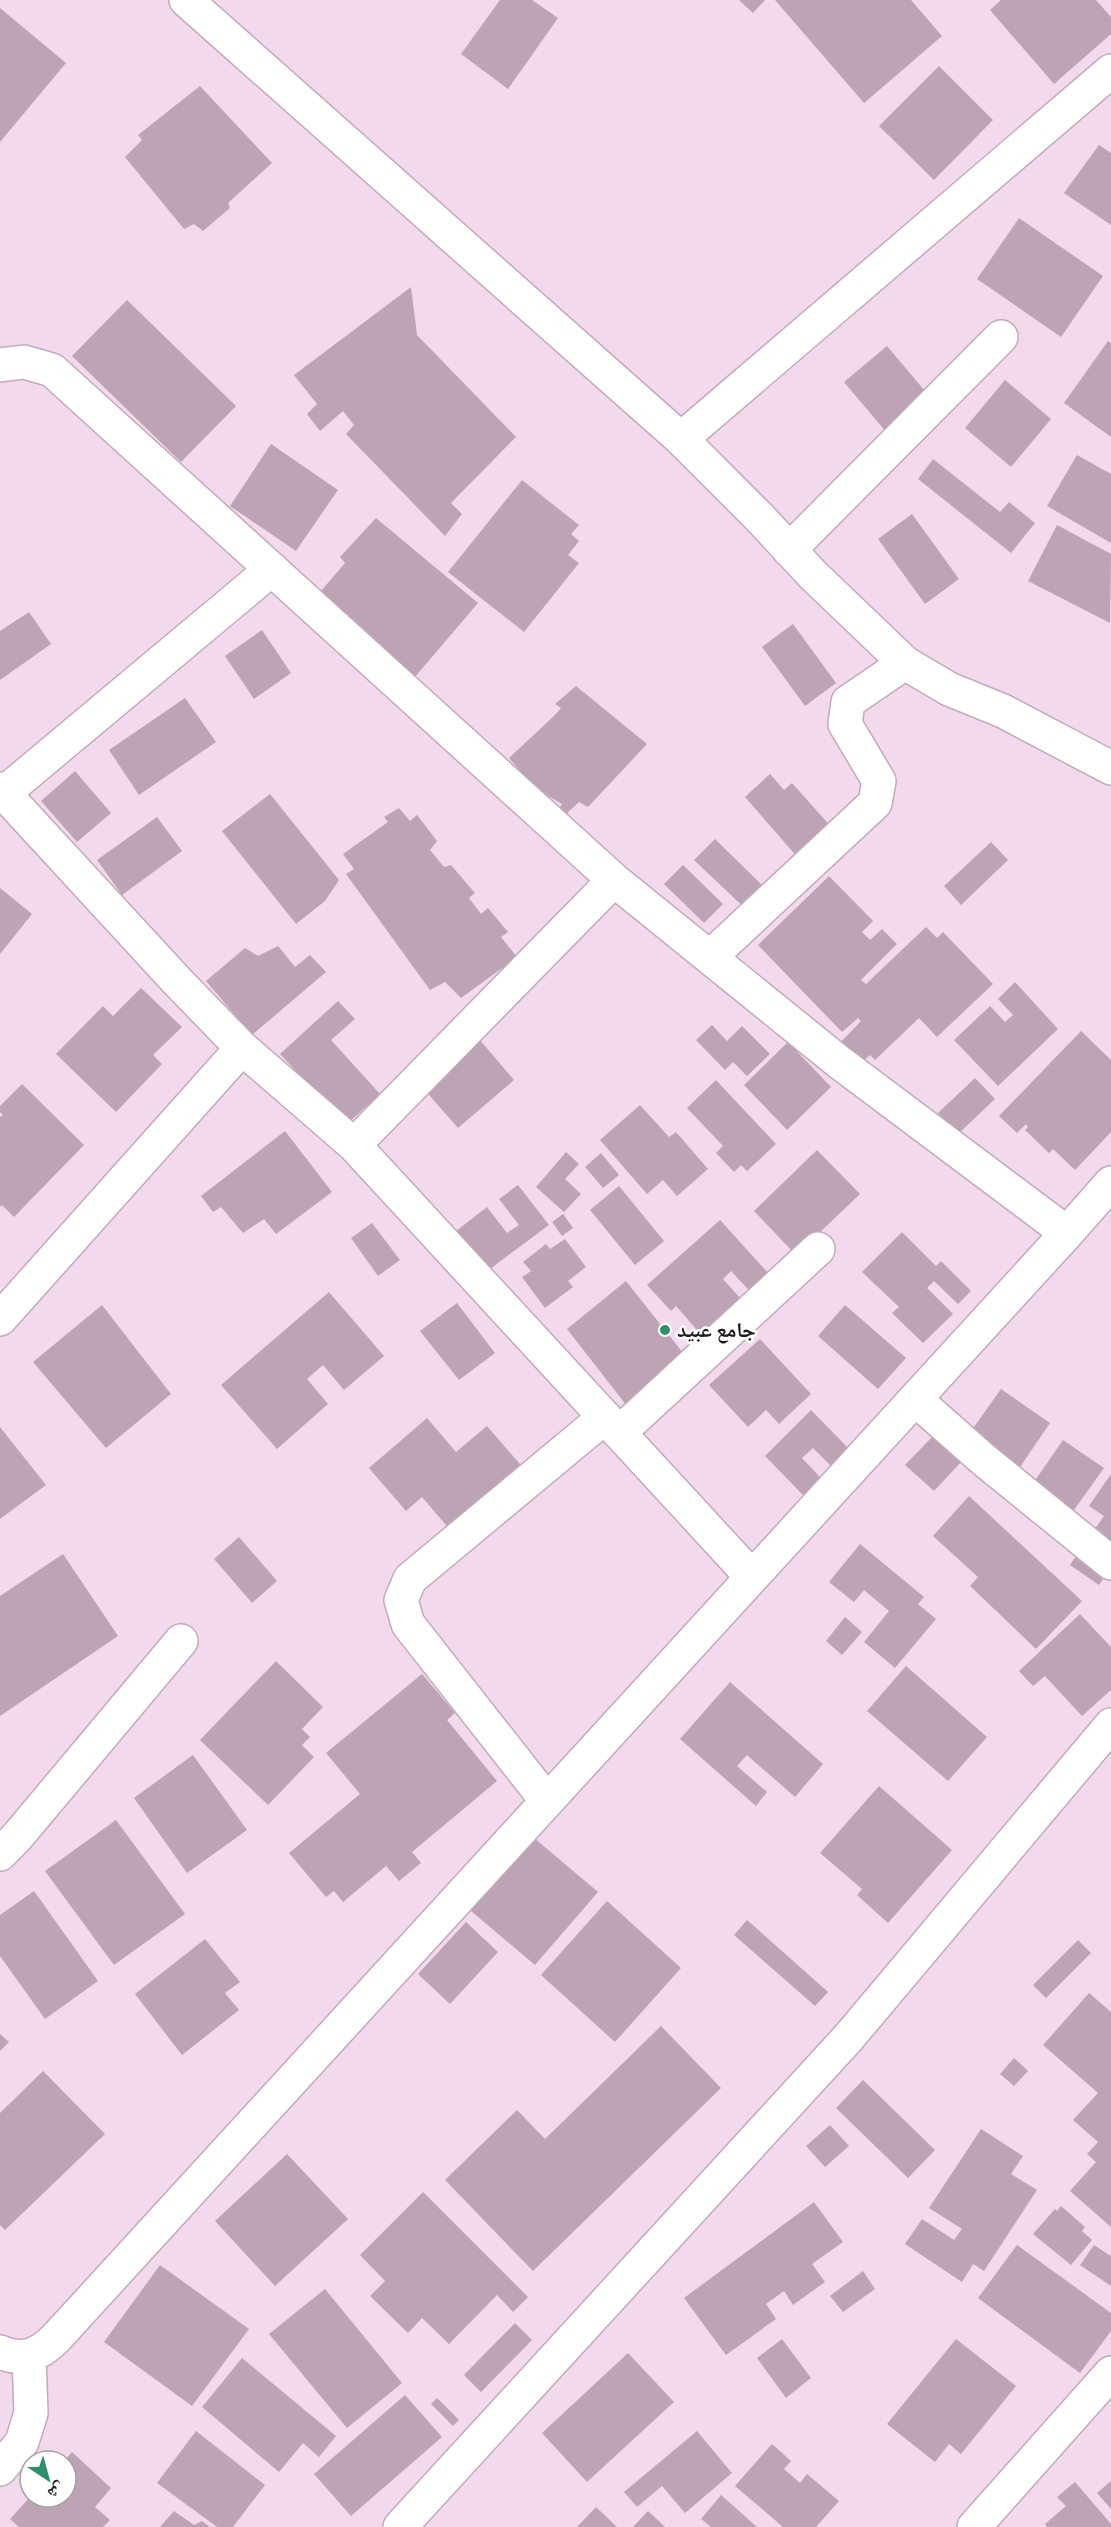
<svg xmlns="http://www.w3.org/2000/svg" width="1111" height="2527" viewBox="0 0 1111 2527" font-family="Georgia,'Noto Naskh Arabic',serif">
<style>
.building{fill:#bca4b5}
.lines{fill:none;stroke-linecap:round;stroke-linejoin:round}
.minor-casing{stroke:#c2aabb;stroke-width:36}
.minor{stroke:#fff;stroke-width:33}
.poi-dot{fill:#2e8f69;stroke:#fff;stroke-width:2}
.labels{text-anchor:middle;stroke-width:5;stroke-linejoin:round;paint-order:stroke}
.poi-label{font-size:21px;font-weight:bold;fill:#1f171d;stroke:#fff;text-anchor:start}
</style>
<rect width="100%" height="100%" fill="#f2d9eb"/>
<path class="building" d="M500,0h32l26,18 -50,71 -47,-35z
M739,0h26l-12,13z
M775,0h136l31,36 -78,67z
M1001,0h95l15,17v17l-57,50 -64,-74z
M0,8l66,55 -66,79z
M939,66l54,54 -59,60 -55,-54z
M200,86l72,77 -44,40 2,5 -27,23 -9,-7 -10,5 -59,-72 17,-17 -4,-5z
M1099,145l12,8v72l-47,-32z
M1019,218l84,58 -42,61 -84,-58z
M411,287l6,48 99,102 -65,66 11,11 -17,22 -99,-102 8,-9 -11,-14 -23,20 -13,-17 10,-10 -23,-29z
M127,300l109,106 -55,56 -109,-106z
M1108,341l3,2v94l-47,-34z
M887,346l43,51 -43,36 -43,-51z
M1005,380l46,39 -40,48 -46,-39z
M271,444l67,46 -42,61 -66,-45z
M1077,455l34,19v69l-64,-37z
M933,459l67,53 9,-10 26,21 -24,30 -93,-74z
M522,480l57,45 -8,9 8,7 -11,14 11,8 -55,69 -76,-60z
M912,514l47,65 -34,25 -47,-65z
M376,518l102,85 -64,75 -89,-78 -4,-9 24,-28 -5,-6z
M1057,525l54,29 -1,69 -82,-42z
M29,612l22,32 -51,36v-49z
M793,624l43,59 -31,23 -43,-59z
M262,630l29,43 -37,26 -29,-43z
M576,686l71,58 -59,63 -9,-5 -14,13 -7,-5 4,-6 -26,-15 -27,-31 45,-42 7,-8 -6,-4z
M185,698l31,44 -77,53 -30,-45z
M75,771l36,42 -34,29 -36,-41z
M770,774l14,16 8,-7 41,46 -34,30 -54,-62z
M270,794l69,86 -14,21 -29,23 -74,-93z
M399,808l11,13 7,-6 20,26 -7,9 14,17 7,-2 24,28 -6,5 12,16 7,-6 20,24 -7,5 16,20 -56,41 -16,-16 -15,8 -84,-116 8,-5 -11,-15 45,-32 -4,-5z
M157,817l25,34 -60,44 -25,-35z
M715,839l55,54 -20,20 -56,-53z
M991,842l17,18 -47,45 -17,-19z
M683,865l40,39 -19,19 -40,-39z
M829,876l44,45 -11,11 8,8 12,-11 15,15 -36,36 5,4 60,-57 11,11 6,-6 50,52 -56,53 -18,-19 -44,42 -5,-5 -13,12 -20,-21 24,-25 -3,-3 -16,14 -84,-87z
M0,888l32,26 -32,40z
M278,946l17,21 15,-12 16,17 -74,63 -46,-54 39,-33 13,8z
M1015,982l43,47 -60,57 -44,-46 36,-34 15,16 8,-7 -15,-16z
M141,988l41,39 -29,28 9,9 -46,48 -60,-58 47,-48 10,10z
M338,1001l17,18 -24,21 49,54 -34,31 -66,-71z
M712,1025l15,16 15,-15 28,28 -23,22 -14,-14 -8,8 -29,-30z
M1081,1031l30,29v72l-36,38 -22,-21 -4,4 -24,-23 3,-3 -2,-3 -9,9 -18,-17z
M479,1039l35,41 -56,48 -35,-40z
M788,1042l43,45 -44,43 -43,-45z
M975,1078l20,21 -37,35 -20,-21z
M716,1080l60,64 -29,27 -6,-6 -7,7 -18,-19 7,-7 -36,-38z
M22,1084l62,61 -70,72 -12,-12 -2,2v-90l3,-2 -3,-3v-6z
M640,1105l29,32 7,-5 32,37 -31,27 -14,-16 -16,14 -47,-54z
M285,1131l47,61 -56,42 -12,-15 -21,14 -22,-26 -8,5 -12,-16z
M817,1150l43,44 -64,61 -42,-44z
M566,1152l13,12 -14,15 16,15 -17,18 -28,-25z
M601,1153l18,22 -16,13 -18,-21z
M518,1185l31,40 -67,50 -31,-40 36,-28 20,26 12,-8 -20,-26z
M619,1186l45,55 -29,24 -45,-55z
M563,1214l10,14 -11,8 -10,-14z
M720,1220l58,64 -19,17 -28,-30 -8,8 27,30 -40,36 -34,-39 -5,5 -24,-26z
M372,1223l28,37 -22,16 -27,-38z
M902,1232l34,34 5,-5 30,30 -13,13 -24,-23 -7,7 26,26 -30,29 -31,-30 7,-6 -37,-35z
M565,1239l21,28 -18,14 5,6 -28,21 -23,-31 9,-6 -8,-9 23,-18 4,5z
M626,1281l61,77 -60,48 -60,-77z
M329,1292l55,64 -40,34 -21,-25 -16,14 21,25 -51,45 -56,-64z
M457,1303l38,50 -36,27 -39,-49z
M102,1305l69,89 -65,54 -73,-86z
M845,1305l61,53 -28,31 -60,-53z
M760,1339l51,55 -32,30 -13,-14 -18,17 -39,-42z
M1001,1389l49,34 -36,53 -50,-35z
M811,1410l39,40 -18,17 -19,-19 -11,10 19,20 -18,17 -38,-39z
M427,1418l29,34 31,-26 38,44 -73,62 -30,-35 -16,14 -37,-43z
M0,1427l46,58 -46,34z
M934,1435l28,26 -28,30 -29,-26z
M1063,1440l41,28 -30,42 -40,-28z
M1111,1474v76l-21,-14 14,-20 -15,-10z
M969,1496l113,105 -46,48 -66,-63 8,-9 -45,-41z
M239,1537l38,44 -25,22 -38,-44z
M860,1544l64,53 -6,7 18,15 -41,49 -31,-26 25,-31 -25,-21 -10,12 -25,-20z
M1078,1553l29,20 -8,12 -29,-20z
M63,1554l55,82 -118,80v-120z
M1080,1614l31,33v43l-29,26 -37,-40 -12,10 -14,-15z
M845,1617l17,15 -20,23 -16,-14z
M276,1661l47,46 -21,22 8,8 -8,8 12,12 -46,48 -68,-65z
M906,1666l81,71 -39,44 -81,-70z
M422,1674l33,39 -8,7 50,61 -85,71 9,11 -22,18 -13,-15 -43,36 -9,-11 -8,6 -37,-44 71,-59 -34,-41z
M730,1682l93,82 -28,33 -48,-42 -10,11 30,26 -11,14 -76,-67z
M193,1755l54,75 -60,43 -53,-75z
M879,1786l73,64 -64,73 -31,-28 5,-6 -42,-36z
M116,1820l69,94 -71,51 -69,-94z
M533,1837l65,55 -63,73 -64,-54z
M34,1891l64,90 -53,38 -45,-63v-41z
M607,1901l74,67 -66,74 -74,-67z
M747,1920l81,72 -13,14 -81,-71z
M466,1922l32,30 -48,52 -32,-30z
M205,1939l35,43 -15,11 14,17 -57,45 -47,-61z
M1078,1940l13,13 -45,45 -13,-13z
M1089,1993l22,19v215l-41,-36 26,-29 -9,-8 11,-12 -25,-22 25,-27 -55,-48z
M661,2026l60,62 -188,183 -88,-91 72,-70 28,29z
M0,2034l9,8 -9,9z
M1014,2058l14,13 -14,15 -14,-12z
M43,2071l62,63 -100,96 -5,-5v-112z
M863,2080l72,70 -27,28 -72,-70z
M830,2125l19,21 -24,21 -19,-21z
M981,2129l42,27 -12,18 26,16 -53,81 -11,-7 -11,18 -57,-38 17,-25 32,21 8,-11 -33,-21z
M287,2154l61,65 -73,67 -60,-65z
M423,2192l105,105 -15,15 -16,-17 -48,49 -27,-26 -14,15 -38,-37 15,-15 -25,-26z
M814,2202l29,40 -31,22 13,18 -32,23 -9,-14 -18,13 10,15 -50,36 -42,-57z
M1061,2206l24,21 -3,4 10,9 -21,25 -38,-31 22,-25 2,2z
M1017,2245l94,68v18l-31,42 -102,-75z
M1094,2245l17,11v30l-31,-21z
M160,2265l89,64 -57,77 -88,-64z
M863,2271l12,18 -32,23 -13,-16z
M325,2289l77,94 -55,45 -78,-94z
M515,2323l17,17 -51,52 -17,-17z
M782,2339l29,39 -25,20 -29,-40z
M956,2339l60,47 -55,68 -12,-10 -14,18 -48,-38z
M628,2353l46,49 -87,80 -45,-49z
M242,2358l94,78 -17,21 -16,-14 -24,29 -77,-65z
M405,2395l37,42 -91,79 -37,-42z
M437,2398l22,22 -6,6 -22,-22z
M196,2431l69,54 -32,42h-16l-60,-44z
M697,2431l35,42 -47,40 -23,-27 -25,21 -13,-15z
M772,2444l19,17 -7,8 16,14 7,-9 32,27 -23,26h-33l-48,-41z
M72,2452l39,36 -16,19 15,13 -7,7h-84l-9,-8 20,-22h36v-36h-2z
M1111,2481v28l-14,-16z
M1075,2482l36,42v3h-64l-2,-3 21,-18 -9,-9z
M721,2495l36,32h-46l-10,-8z
M596,2507l21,20h-40z
M174,2511l20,14 8,-4 8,6h-50z
M648,2511l17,16h-32z"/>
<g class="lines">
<g class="minor-casing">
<path id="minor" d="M186,0l495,439 79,79 53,57 92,88 44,26 54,22 108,57
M0,365l24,-3 28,8 562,510 225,182 228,171
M681,439l430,-368
M789,550l212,-213
M0,789l177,192 65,67 112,97 398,432
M4,793l268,-224
M710,957l165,-154 4,-22 -34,-57 3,-22 57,-39
M354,1145l260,-265
M0,1319l242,-271
M915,1399l69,61 127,103
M619,1433l199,-184
M547,1801l-139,-177 -7,-24 9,-21 195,-162
M0,1854l17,-17 164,-196
M0,2352c23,10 39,3 56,-14l1011,-1105 44,-50
M0,2469l22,-27 9,-29 -2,-56
M400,2527l449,-490 262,-312
M974,2527l137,-154"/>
</g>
<use href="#minor" class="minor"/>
</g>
<circle class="poi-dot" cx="665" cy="1330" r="6"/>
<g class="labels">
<g class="poi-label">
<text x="677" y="1337">جامع عبيد</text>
</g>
</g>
<g transform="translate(48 2479) rotate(144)"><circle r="28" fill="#ffffff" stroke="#a5a2a5" stroke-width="1.5"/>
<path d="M0-4.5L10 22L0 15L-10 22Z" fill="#2e8f69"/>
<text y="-9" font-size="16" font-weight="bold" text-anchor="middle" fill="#1f171d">ش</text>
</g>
</svg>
